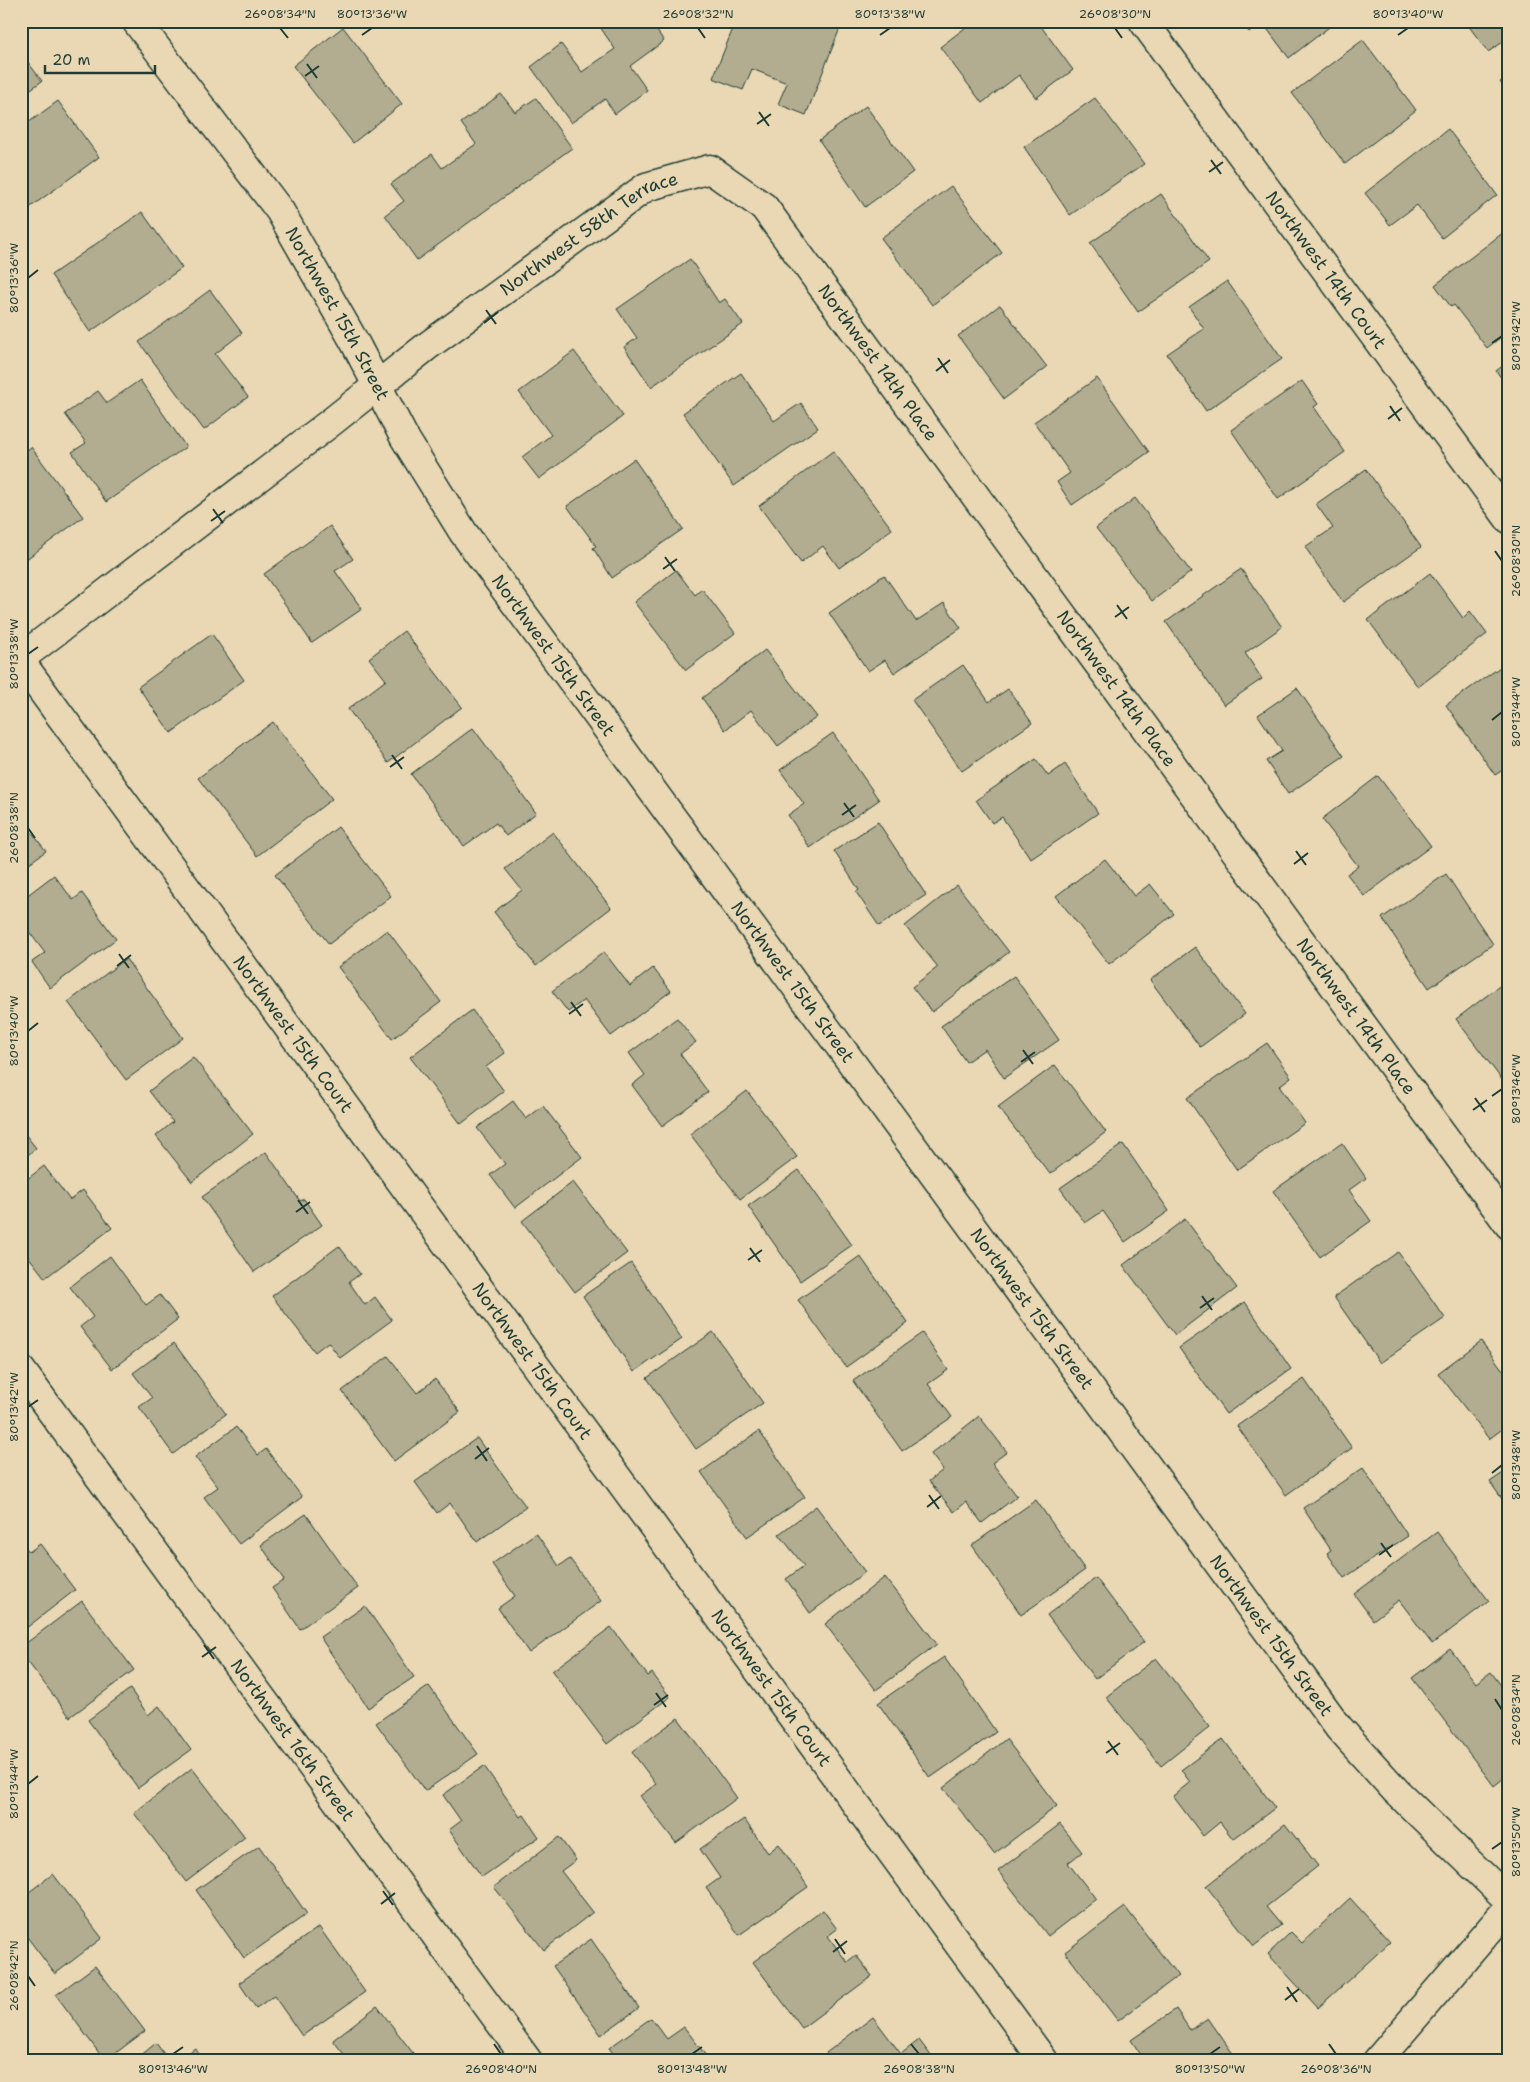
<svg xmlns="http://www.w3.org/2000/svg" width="1530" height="2082" viewBox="0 0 1530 2082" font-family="'Shantell Sans',sans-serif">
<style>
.building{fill:#b2ad91;stroke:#1f3d34}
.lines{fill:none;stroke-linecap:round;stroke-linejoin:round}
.minor-casing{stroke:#1f3d34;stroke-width:31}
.minor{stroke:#ead8b5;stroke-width:28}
.ticks{fill:none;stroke:#1f3d34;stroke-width:2}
.labels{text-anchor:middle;stroke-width:5;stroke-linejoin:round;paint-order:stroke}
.street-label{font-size:18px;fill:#1f3d34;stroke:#ead8b5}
.neatline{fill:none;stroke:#1f3d34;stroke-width:2}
.ticks-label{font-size:12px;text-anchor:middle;fill:#1f3d34}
</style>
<rect width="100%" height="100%" fill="#ead8b5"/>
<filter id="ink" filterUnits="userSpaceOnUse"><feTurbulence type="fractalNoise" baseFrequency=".02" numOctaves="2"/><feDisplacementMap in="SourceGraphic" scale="10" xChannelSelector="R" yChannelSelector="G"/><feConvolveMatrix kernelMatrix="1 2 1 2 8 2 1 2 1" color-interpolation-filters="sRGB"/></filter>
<g filter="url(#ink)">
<path class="building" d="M596,21h54l14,20 -34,25 17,24 -32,24 -10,-15 -34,24 -40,-56 30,-23 21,28 33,-23z
M736,21h87l17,7 -34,87 -28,-11 9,-21 -35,-14 -9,21 -30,-12z
M974,21h63l36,49 -37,28 -17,-23 -37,28 -42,-56z
M1241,21h96l-48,37 -27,-36 -13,10z
M1465,21h44v17l-21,14z
M343,27l59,77 -49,39 -60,-77z
M1363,40l53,70 -71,54 -53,-71z
M21,53l21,28 -21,15z
M1509,76v19l-9,-13z
M501,94l14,18 21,-14 36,50 -155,112 -32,-45 19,-14 -13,-17 41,-30 10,14 34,-24 -15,-21z
M1095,98l49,66 -74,51 -46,-68z
M58,101l41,56 -78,57v-86z
M866,106l47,66 -48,35 -46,-67z
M1448,129l49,66 -55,43 -25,-33 -27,20 -25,-32z
M951,186l51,67 -70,52 -51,-67z
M1161,194l48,68 -71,50 -48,-69z
M142,212l40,56 -92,64 -39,-57z
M1504,232l5,7v92l-22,17 -33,-43 -3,2 -16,-22z
M690,259l29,44 6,-4 18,25 -92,63 -27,-40 13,-9 -20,-29z
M1227,281l55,78 -76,52 -39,-57 37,-25 -15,-22z
M210,290l32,43 -27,21 33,43 -44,33 -65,-88z
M1000,305l47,62 -43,32 -46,-63z
M574,351l49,65 -84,63 -17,-22 29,-22 -32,-43z
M1509,361v27l-13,-17z
M741,373l33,48 27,-18 17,25 -84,58 -51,-73z
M1097,378l52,74 -77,53 -15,-23 13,-9 -36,-51z
M140,380l46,67 -80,55 -34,-50 14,-9 -21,-29 33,-23 9,12z
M1302,381l16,23 -4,3 31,45 -67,47 -47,-69z
M31,447l52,70 -62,46v-108z
M833,451l59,78 -53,39 -16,-22 -22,17 -42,-57z
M634,459l49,70 -71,49 -19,-30 3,-2 -29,-40z
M1366,469l55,78 -78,55 -38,-55 28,-19 -17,-24z
M1135,498l56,74 -39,29 -56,-73z
M330,526l23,33 -18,12 27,38 -50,34 -48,-69z
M1241,569l41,58 -37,26 17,26 -38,26 -58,-83z
M676,570l19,25 7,-6 33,44 -49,37 -52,-68z
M1430,573l33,45 7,-7 17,23 -69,53 -50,-67z
M884,575l32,46 28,-18 17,25 -67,45 -9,-13 -17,11 -39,-58z
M404,631l58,76 -74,56 -40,-54 38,-29 -17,-22z
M212,634l32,46 -73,53 -33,-46z
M765,650l52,67 -39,29 -27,-36 -26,20 -23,-32z
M1506,663l3,4v99l-14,9 -49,-70z
M963,665l26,37 19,-13 24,34 -70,48 -50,-71z
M1297,688l47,68 -56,38 -22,-33 16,-10 -24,-36z
M273,722l59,77 -75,57 -59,-78z
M473,728l63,85 -30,23 -10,-13 -32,23 -53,-72z
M833,733l46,67 -69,48 -22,-33 16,-11 -24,-34z
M1036,759l12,17 17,-12 33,49 -67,46 -29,-42 -10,6 -16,-23z
M1378,776l53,70 -67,50 -17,-22 11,-8 -36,-47z
M21,818l25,33 -25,18z
M878,822l48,73 -47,31 -23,-34 3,-2 -25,-39z
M338,827l53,69 -62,48 -54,-69z
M553,832l58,76 -75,58 -42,-54 28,-22 -17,-21z
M1105,859l29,37 16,-12 24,30 -65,50 -53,-68z
M1446,874l47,70 -64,44 -47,-70z
M54,875l19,25 9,-7 34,46 -66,49 -18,-26 13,-9 -24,-32v-21z
M957,885l52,67 -77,60 -20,-25 26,-20 -33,-41z
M387,930l54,72 -49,37 -54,-72z
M1195,947l50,67 -45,33 -50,-67z
M604,952l26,34 23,-18 18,23 -60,45 -27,-36 -16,12 -16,-21z
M126,959l57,79 -57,42 -58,-78z
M1014,976l45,64 -55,38 -19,-29 -19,13 -25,-36z
M1502,984l7,8v97l-53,-70z
M472,1010l33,43 -19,14 18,24 -43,33 -51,-67z
M677,1018l19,24 -16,12 28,38 -46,34 -30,-41 13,-10 -16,-22z
M1267,1043l24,34 -12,9 26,37 -68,47 -50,-72z
M193,1057l60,77 -61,48 -36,-46 17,-14 -24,-31z
M1055,1065l51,67 -56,42 -52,-67z
M747,1091l50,66 -57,42 -50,-65z
M513,1101l13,18 17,-13 39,51 -67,51 -25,-33 15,-11 -28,-36z
M21,1129l15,19 -15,13z
M1342,1143l24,35 -17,12 22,31 -51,36 -47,-66z
M1123,1144l46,67 -44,31 -22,-31 -18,12 -25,-35z
M266,1152l34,49 4,-2 18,26 -68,47 -52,-75z
M44,1166l26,34 13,-10 29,38 -67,50 -24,-31v-15l7,-5 -7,-8v-35z
M799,1170l53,75 -52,36 -52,-75z
M573,1182l54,71 -52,39 -53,-71z
M1185,1219l52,69 -62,47 -52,-70z
M339,1246l21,28 -11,8 16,23 10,-8 17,23 -52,38 -12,-16 -13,10 -43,-56z
M1398,1252l47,66 -65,45 -46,-66z
M110,1256l36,49 14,-10 18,24 -66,50 -32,-42 13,-10 -23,-30z
M860,1256l48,67 -62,44 -48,-67z
M631,1263l51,76 -48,33 -51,-76z
M1245,1302l46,67 -65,45 -47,-66z
M713,1332l50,71 -67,46 -49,-71z
M922,1333l26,37 -20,14 24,33 -50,34 -49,-70z
M1481,1341l28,37v46l-20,15 -51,-66z
M174,1343l52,71 -53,40 -34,-47 13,-9 -19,-25z
M388,1356l29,37 18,-14 25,33 -66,49 -52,-70z
M1304,1379l48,69 -66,47 -49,-69z
M979,1416l28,36 -15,11 25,33 -35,27 -16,-21 -12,10 -25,-31 14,-11 -12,-16z
M236,1427l22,28 8,-6 36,48 -63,47 -35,-47 14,-10 -23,-30z
M759,1431l46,66 -58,40 -46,-65z
M477,1438l49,69 -49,35 -27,-39 -13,10 -22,-31z
M1363,1468l45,68 -64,42 -17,-25 4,-3 -28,-42z
M1509,1469v40l-19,-27z
M1036,1500l49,70 -64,45 -49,-70z
M816,1506l49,66 -55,41 -24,-34 18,-13 -25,-32z
M306,1514l52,74 -58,41 -28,-41 12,-8 -23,-35z
M1437,1532l52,69 -57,43 -33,-44 -26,20 -19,-26z
M536,1533l23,33 11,-7 31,42 -72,52 -31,-45 17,-12 -23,-32z
M21,1541l8,11 11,-8 35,46 -50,39 -4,-5z
M885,1577l52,67 -61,46 -51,-66z
M1096,1578l48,64 -49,37 -48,-64z
M82,1601l52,69 -64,47 -49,-64v-6z
M365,1606l49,71 -46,31 -48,-71z
M611,1627l37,49 4,-3 18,24 -63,47 -55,-73z
M1450,1649l26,34 15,-11 18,24v78l-15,12 -82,-108z
M944,1657l52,75 -66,46 -52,-75z
M1156,1658l54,69 -49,39 -55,-69z
M429,1686l49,68 -53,37 -49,-68z
M130,1689l18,26 11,-9 32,44 -53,38 -50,-68z
M678,1718l59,80 -61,45 -36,-47 16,-12 -24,-32z
M1006,1739l51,67 -63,48 -51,-66z
M1223,1739l52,69 -42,31 -13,-17 -17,14 -30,-40 17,-14 -9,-12z
M484,1766l36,51 4,-2 15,22 -57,40 -33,-47 12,-9 -18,-26z
M192,1768l53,69 -59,45 -52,-69z
M744,1819l24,34 11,-9 29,43 -69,48 -33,-47 14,-10 -20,-29z
M1060,1824l22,28 -14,11 28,36 -48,37 -50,-65z
M1285,1824l33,42 -52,41 15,18 -27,21 -48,-60z
M559,1837l17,23 -15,11 32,41 -49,38 -50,-63z
M259,1846l48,68 -63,44 -48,-68z
M53,1874l49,64 -47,36 -34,-45v-31z
M1350,1898l40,44 -72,66 -50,-54 23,-22 11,11z
M1125,1907l53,69 -60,45 -53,-69z
M823,1910l14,19 -9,7 19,26 9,-7 16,21 -70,52 -49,-66z
M319,1927l46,65 -63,44 -28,-40 -18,12 -17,-25z
M591,1939l48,69 -38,27 -48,-69z
M95,1966l50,65 -40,30 -49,-66z
M377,2006l42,55h-70l-16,-21z
M1176,2009l14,21 18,-12 30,43h-93l-14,-21z
M873,2017l28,37 18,-14 16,21h-103l-6,-8z
M651,2018l16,21 17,-12 26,34h-91l-10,-13z
M156,2043l13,18h-35z
M195,2048l9,13h-26z"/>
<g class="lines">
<g class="minor-casing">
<g id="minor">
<path id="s1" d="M136,21l144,190 74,130 50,96 59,95 876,1196 57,63 113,110"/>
<path id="s2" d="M1143,21l366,498"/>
<path id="s3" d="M21,658l309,-235 96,-76 220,-160 64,-18 54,38 745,1018"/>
<path id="s4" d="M21,662l1023,1399"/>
<path id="s5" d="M21,1370l507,691"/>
<path d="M1377,2061l132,-154"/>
</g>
</g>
<use href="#minor" class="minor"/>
</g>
</g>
<path class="ticks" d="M280,28l8,10M698,28l7,10M1115,28l7,10M362,35l10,-7M880,35l10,-7M1398,35l10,-7M307,64l10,14M305,76l14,-10M759,112l10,14M757,124l14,-10M1211,160l10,14M1209,172l14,-10M28,278l10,-8M486,310l10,14M484,323l14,-11M1492,343l10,-7M938,358l10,15M936,371l14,-11M1390,406l10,15M1388,419l14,-11M213,509l10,14M211,521l14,-10M1495,551l7,10M665,557l10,14M663,569l14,-10M1117,605l10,14M1115,617l14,-10M28,654l10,-7M1492,720l10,-8M392,755l10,14M390,767l14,-10M844,803l10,14M842,815l14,-10M28,828l7,10M1296,851l10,14M1294,864l14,-11M119,954l10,14M117,966l14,-11M571,1002l10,14M569,1014l14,-10M28,1031l10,-8M1023,1050l10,14M1021,1062l14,-10M1492,1096l10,-7M1475,1098l10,14M1473,1110l14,-10M298,1200l10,14M296,1212l14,-10M750,1248l10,14M748,1260l14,-10M1202,1296l10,14M1200,1308l14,-10M28,1407l10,-7M477,1446l10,15M475,1459l14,-11M1492,1473l10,-8M929,1495l10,14M927,1507l14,-11M1381,1543l10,14M1379,1555l14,-10M204,1645l10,14M202,1657l14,-10M656,1693l10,14M1495,1699l7,11M654,1705l14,-10M1108,1741l10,14M1106,1753l14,-10M28,1784l10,-8M1492,1849l10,-7M383,1891l10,14M381,1904l14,-11M835,1939l10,15M833,1952l14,-11M28,1976l7,10M1287,1987l10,15M1285,2000l14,-11M494,2044l7,10M911,2044l8,10M1329,2044l7,10M173,2054l10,-7M692,2054l10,-7M1210,2054l10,-7"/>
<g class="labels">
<g class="street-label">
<text dy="6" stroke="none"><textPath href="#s3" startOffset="710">Northwest 58th Terrace</textPath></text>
<text dy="6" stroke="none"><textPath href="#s2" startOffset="309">Northwest 14th Court</textPath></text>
<text dy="6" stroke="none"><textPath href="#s1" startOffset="356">Northwest 15th Street</textPath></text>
<text dy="6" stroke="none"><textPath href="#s3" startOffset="1108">Northwest 14th Place</textPath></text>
<text dy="6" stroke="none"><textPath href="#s1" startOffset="761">Northwest 15th Street</textPath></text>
<text dy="6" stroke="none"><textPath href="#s3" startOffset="1512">Northwest 14th Place</textPath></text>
<text dy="6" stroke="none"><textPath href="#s1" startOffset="1166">Northwest 15th Street</textPath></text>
<text dy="6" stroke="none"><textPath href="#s3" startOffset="1918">Northwest 14th Place</textPath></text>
<text dy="6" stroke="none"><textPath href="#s4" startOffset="461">Northwest 15th Court</textPath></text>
<text dy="6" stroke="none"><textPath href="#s1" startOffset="1571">Northwest 15th Street</textPath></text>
<text dy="6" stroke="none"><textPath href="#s4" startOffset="866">Northwest 15th Court</textPath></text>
<text dy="6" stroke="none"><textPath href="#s1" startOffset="1976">Northwest 15th Street</textPath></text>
<text dy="6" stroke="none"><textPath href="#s4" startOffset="1271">Northwest 15th Court</textPath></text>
<text dy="6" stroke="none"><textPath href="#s5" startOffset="459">Northwest 16th Street</textPath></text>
</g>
</g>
<rect width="1530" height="2082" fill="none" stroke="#ead8b5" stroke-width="55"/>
<path d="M45 65v8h110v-8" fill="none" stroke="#1f3d34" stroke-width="2.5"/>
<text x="52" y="65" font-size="15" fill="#1f3d34" stroke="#ead8b5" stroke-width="4" paint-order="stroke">20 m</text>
<rect x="28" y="28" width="1474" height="2026" class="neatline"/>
<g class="ticks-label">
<text x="280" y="18">26°08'34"N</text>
<text x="372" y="18">80°13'36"W</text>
<text x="698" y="18">26°08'32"N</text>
<text x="890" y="18">80°13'38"W</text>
<text x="1115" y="18">26°08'30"N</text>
<text x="1408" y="18">80°13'40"W</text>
<text transform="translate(14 278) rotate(-90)" y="4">80°13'36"W</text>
<text transform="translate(1516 336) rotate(-90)" y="4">80°13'42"W</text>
<text transform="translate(1516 561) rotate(-90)" y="4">26°08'30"N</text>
<text transform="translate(14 654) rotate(-90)" y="4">80°13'38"W</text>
<text transform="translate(1516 712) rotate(-90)" y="4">80°13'44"W</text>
<text transform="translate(14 828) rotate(-90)" y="4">26°08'38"N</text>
<text transform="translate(14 1031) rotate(-90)" y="4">80°13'40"W</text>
<text transform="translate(1516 1089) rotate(-90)" y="4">80°13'46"W</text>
<text transform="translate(14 1407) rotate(-90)" y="4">80°13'42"W</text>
<text transform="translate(1516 1465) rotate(-90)" y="4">80°13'48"W</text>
<text transform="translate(1516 1710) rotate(-90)" y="4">26°08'34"N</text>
<text transform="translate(14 1784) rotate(-90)" y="4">80°13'44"W</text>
<text transform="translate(1516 1842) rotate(-90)" y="4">80°13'50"W</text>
<text transform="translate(14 1976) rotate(-90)" y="4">26°08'42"N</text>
<text x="173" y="2073">80°13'46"W</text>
<text x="501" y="2073">26°08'40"N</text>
<text x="692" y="2073">80°13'48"W</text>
<text x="919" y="2073">26°08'38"N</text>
<text x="1210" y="2073">80°13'50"W</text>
<text x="1336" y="2073">26°08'36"N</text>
</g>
</svg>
